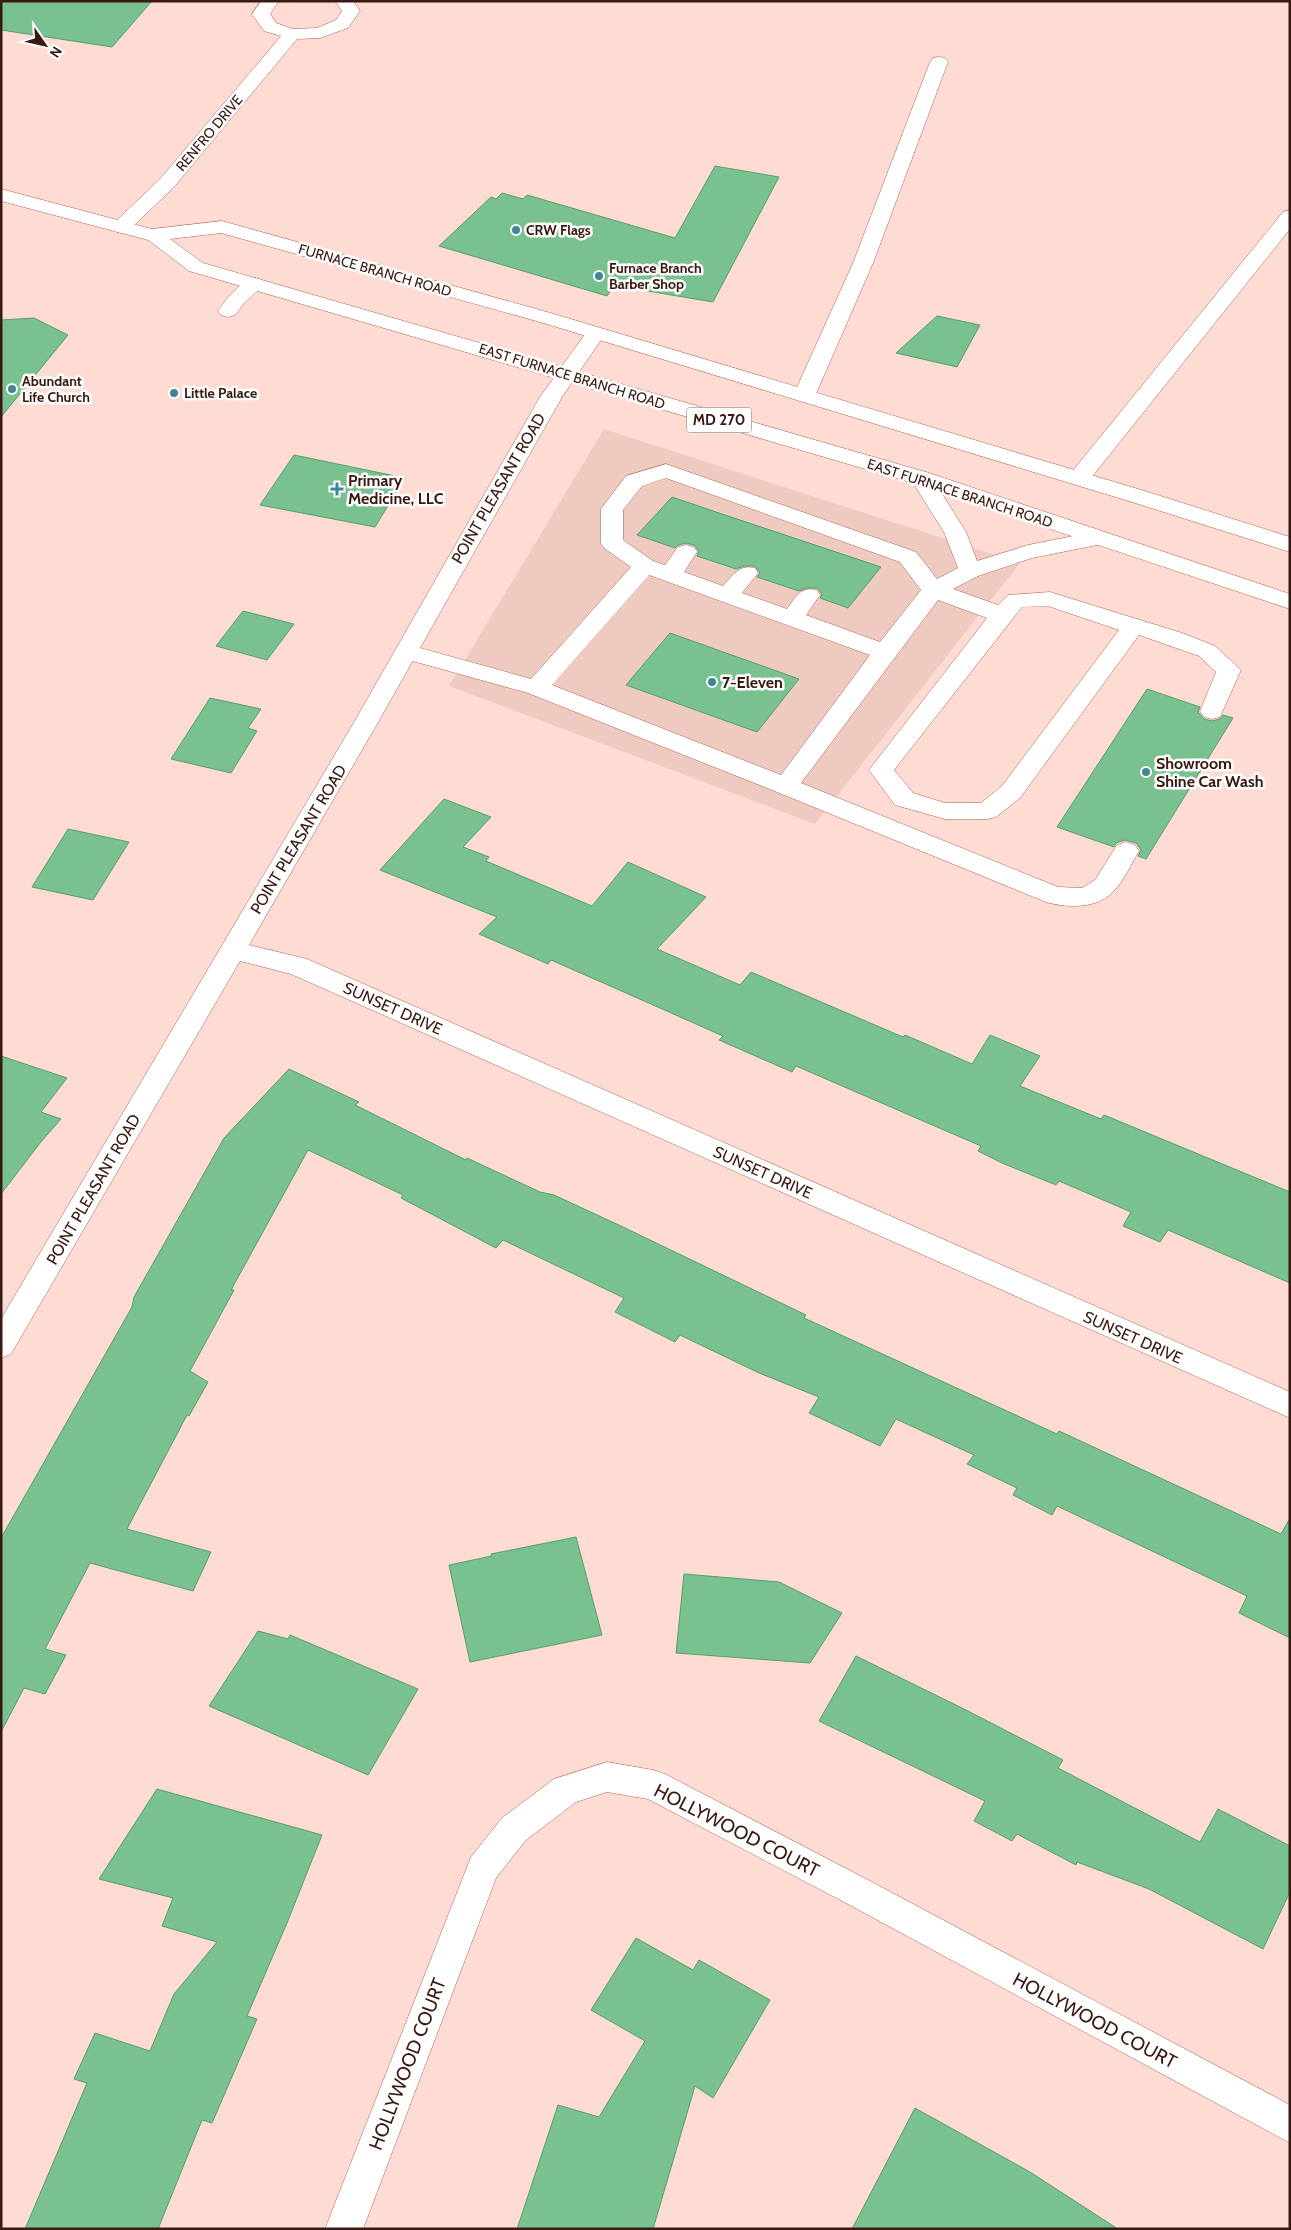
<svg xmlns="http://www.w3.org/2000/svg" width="1291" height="2230" viewBox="0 0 1291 2230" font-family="Cabin,sans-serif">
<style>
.built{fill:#efcac1}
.building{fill:#7ac190;stroke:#569d6e}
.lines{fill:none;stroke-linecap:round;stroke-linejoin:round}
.service-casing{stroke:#ae6252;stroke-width:1}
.minor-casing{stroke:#ae6252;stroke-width:1}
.secondary-casing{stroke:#ae6252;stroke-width:1}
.primary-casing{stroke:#ae6252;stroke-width:1}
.service{fill:#fff;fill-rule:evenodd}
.minor{fill:#fff;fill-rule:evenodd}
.secondary{fill:#fff;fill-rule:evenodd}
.primary{fill:#fff;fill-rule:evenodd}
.poi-dot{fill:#408593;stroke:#fff;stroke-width:2}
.labels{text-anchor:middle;stroke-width:5;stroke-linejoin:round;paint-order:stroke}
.far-street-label{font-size:14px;fill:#391a13;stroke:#fff}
.far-poi-label{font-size:14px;font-weight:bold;fill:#391a13;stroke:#fff;text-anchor:start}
.shield{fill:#fff;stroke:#745f5a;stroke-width:1}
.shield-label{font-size:15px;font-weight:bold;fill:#391a13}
.poi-label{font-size:16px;font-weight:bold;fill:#391a13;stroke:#fff;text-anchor:start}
.street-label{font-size:16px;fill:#391a13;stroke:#fff}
.near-street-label{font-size:19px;fill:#391a13;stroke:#fff}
</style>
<rect width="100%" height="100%" fill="#fedbd3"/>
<path class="built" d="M604,429l416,134 -205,261 -366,-138z"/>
<path class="building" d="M1,1h151l-40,46 -111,-17z
M715,166l64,11 -66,125 -95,-16 -5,1 -6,9 -168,-50 52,-49 5,2 6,-6 21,6 4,-4 148,43z
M937,316l43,9 -23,42 -61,-14z
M34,318l34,17 -67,82v-97z
M294,455l111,23 -30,49 -115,-22z
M672,497l44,15 165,55 -33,41 -28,-10 2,-4 -5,-6h-11l-7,3 -42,-14 3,-4 -5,-7h-11l-8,3 -39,-13 2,-5 -5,-6 -8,-2 -8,2 -3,3 -38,-13z
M243,611l51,13 -27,36 -51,-14z
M670,633l129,46 -42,53 -131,-47z
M1147,689l53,18 -2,5 6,7 8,2 8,-2 3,-4 10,3 -87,141 -8,-3 3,-6 -5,-7 -11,-3 -9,3 -2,4 -57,-20z
M210,698l51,11 -13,19 9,3 -26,42 -60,-14z
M444,799l47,18 -28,30 26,10 -3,4 106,45 36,-44 78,35 -49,52 83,36 11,-13 152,65 2,-2 67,29 18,-29 50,21 -20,30 81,33 3,-4 186,77v91l-122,-53 -8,12 -37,-16 8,-14 -72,-31 -3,4 -54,-22 -24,-12 3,-5 -185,-80 -4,6 -73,-32 4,-4 -106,-47 -66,-29 -3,4 -69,-30 18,-17 -117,-47z
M68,829l61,13 -36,58 -61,-13z
M1,1056l66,22 -26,34 20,7 -21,24 -39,51z
M289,1069l70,33 -4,3 111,55 1,-2 73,34 14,3 69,32 183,88 -2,3 253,116 2,-3 222,103 9,-16v120l-51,-25 8,-17 -190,-90 -5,9 -39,-20 4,-7 -50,-24 7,-9 -78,-36 -16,27 -71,-33 10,-16 -60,-24 -79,-38 -5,7 -60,-30 9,-14 -121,-58 -7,8 -95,-50 2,-3 -95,-45 -77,140h3l-44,81 18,11 -19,34 -2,-1 -60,114 84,23 -18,39 -103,-28 -45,86 21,6 -21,39 -21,-6 -23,44v-194l131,-231 2,-10 90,-159z
M576,1537l26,98 -132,27 -21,-97 43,-9 -1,-2z
M684,1574l95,8 63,31 -32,50 -134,-10z
M258,1631l30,8 2,-4 128,54 -50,86 -159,-69z
M856,1656l106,52 101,52 -5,8 142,74 18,-33 72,37v46l-27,57 -114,-60 -72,-27 -1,3 -59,-31 -5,7 -38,-20 11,-20 -166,-80z
M157,1789l165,46 -35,88 -40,93 10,3 -45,104 -10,-3 -44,109h-133l62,-146 -13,-4 21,-46 55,18 24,-57 43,-52 -55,-16 11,-28 -74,-19z
M636,1938l57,32 6,-10 71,40 -57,98 -18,-12 -42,143h-136l41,-124 41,12 46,-76 -54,-31z
M915,2108l115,64 88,57h-266z"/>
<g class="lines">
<g class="service-casing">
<path id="service" d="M939,57l6,1 3,4 -75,201 -58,133 -4,4 -7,2 -7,-2 -4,-4 60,-133 77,-201 3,-4z
M1290,210v19l-203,254 -8,2 -8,-2 -3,-5 3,-5 212,-261z
M255,278l7,2 3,4 -21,19 -9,12 -7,2 -7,-2 -3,-4c9,-13 21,-29 37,-33z
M666,464l250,88 21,27 21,-11 -14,-36 -34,-54 3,-5 8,-2 8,2 37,59 11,29 51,-16 71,-14 8,2 3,5 -3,5 -75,15 -54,18 -25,13 45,16 10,-10 42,-3 132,41 33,13 26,24 -21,47 -8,2 -8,-2 -4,-6 16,-39 -17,-16 -60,-21 -119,163 -24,19 -9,2h-42l-50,-14 -26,-35 118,-152 -49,-18 -137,183 257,104 24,1 13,-8 22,-35 9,-3 9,3 4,6c-8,13 -15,30 -26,41 -16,17 -46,16 -67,10l-269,-110 -249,-99 -130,-36 -4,-5 4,-5 8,-3 125,35 100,-112 -27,-19 -3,-5v-34l25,-33zM666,478l234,84 21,28 -41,52 -74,-27 14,-20 -3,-5c-17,-4 -21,7 -30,19l-45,-16 16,-20 -3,-5c-16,-4 -22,7 -32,18l-39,-14 13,-20 -3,-5 -8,-2 -8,2 -13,18 -12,-4 -30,-21v-30l19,-24zM649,575l221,80 -89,120 -229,-90zM1048,606l71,24 -117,156 -21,17h-36l-32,-10 -19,-23 128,-163z"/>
</g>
<g class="minor-casing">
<path id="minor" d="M261,1h18l-9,13 6,9 17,6 24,-1 19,-8 6,-9 -7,-10h18l7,10 -12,17 -28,10 -23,1 -123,148 -46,44 -7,2 -7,-2 -3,-4 3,-4 46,-44 121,-143 -17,-5 -12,-17z
M595,328l7,2 3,4 -43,63 -185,327 -128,221 58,14 983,433v26l-999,-444 -51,-13 -229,393 -10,4v-39l352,-595 187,-327 48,-67z
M607,1762l46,8 12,4 205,107 420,224v38l-444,-240 -198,-104 -41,-7 -31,10 -50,38 -30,38 -133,351h-38l146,-372 31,-39 52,-39z"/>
</g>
<g class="secondary-casing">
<path id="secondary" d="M1,189l158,42 3,4 -3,4 -7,2 -151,-40z"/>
</g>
<g class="primary-casing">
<path id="primary" d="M222,221l332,93 594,178 142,45v15l-158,-50 -592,-180 -319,-89 -51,6 33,24 726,210 361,121v15l-377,-126 -724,-212 -47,-36 3,-4 7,-2z"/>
</g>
<use href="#service" class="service"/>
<use href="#minor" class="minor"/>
<use href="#secondary" class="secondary"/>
<use href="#primary" class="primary"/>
</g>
<g class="poi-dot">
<circle cx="516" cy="230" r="5"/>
<circle cx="599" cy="276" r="5"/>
<circle cx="12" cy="389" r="5"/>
<circle cx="174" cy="393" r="5"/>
<path d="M334.5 481.5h5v5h5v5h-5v5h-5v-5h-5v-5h5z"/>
<circle cx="712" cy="682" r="5"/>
<circle cx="1146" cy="772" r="5"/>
</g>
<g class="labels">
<g class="far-street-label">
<text transform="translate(209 133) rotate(-50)" y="5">RENFRO DRIVE</text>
<text transform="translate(375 270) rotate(16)" y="5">FURNACE BRANCH ROAD</text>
<text transform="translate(572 376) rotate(17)" y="5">EAST FURNACE BRANCH ROAD</text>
<text transform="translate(960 493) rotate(18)" y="5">EAST FURNACE BRANCH ROAD</text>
</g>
<g class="far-poi-label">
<text x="526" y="235">CRW Flags</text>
<text x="609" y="273">Furnace Branch<tspan x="609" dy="16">Barber Shop</tspan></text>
<text x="22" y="386">Abundant<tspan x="22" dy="16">Life Church</tspan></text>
<text x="184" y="398">Little Palace</text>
</g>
<rect class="shield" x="686.5" y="407.5" width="65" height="25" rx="4"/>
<g class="shield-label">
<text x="719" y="425">MD 270</text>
</g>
<g class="poi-label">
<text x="348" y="486">Primary<tspan x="348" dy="18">Medicine, LLC</tspan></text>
<text x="722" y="688">7-Eleven</text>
<text x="1156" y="769">Showroom<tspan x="1156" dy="18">Shine Car Wash</tspan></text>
</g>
<g class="street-label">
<text transform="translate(498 488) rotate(-60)" y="6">POINT PLEASANT ROAD</text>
<text transform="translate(298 839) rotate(-59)" y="6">POINT PLEASANT ROAD</text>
<text transform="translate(393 1008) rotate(24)" y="6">SUNSET DRIVE</text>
<text transform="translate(763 1172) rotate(24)" y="6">SUNSET DRIVE</text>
<text transform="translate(93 1189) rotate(-60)" y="6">POINT PLEASANT ROAD</text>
<text transform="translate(1133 1337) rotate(24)" y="6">SUNSET DRIVE</text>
</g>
<g class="near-street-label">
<text transform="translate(737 1830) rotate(27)" y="7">HOLLYWOOD COURT</text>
<text transform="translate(1095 2020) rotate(28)" y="7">HOLLYWOOD COURT</text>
<text transform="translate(407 2064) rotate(-69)" y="7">HOLLYWOOD COURT</text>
</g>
</g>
<rect width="1291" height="2230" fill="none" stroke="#391a13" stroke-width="5"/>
<g transform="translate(45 45) rotate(124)" stroke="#ffffff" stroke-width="4" paint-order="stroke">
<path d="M0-4L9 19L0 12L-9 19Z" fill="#391a13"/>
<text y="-8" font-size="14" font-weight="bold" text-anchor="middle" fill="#391a13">N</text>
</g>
</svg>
